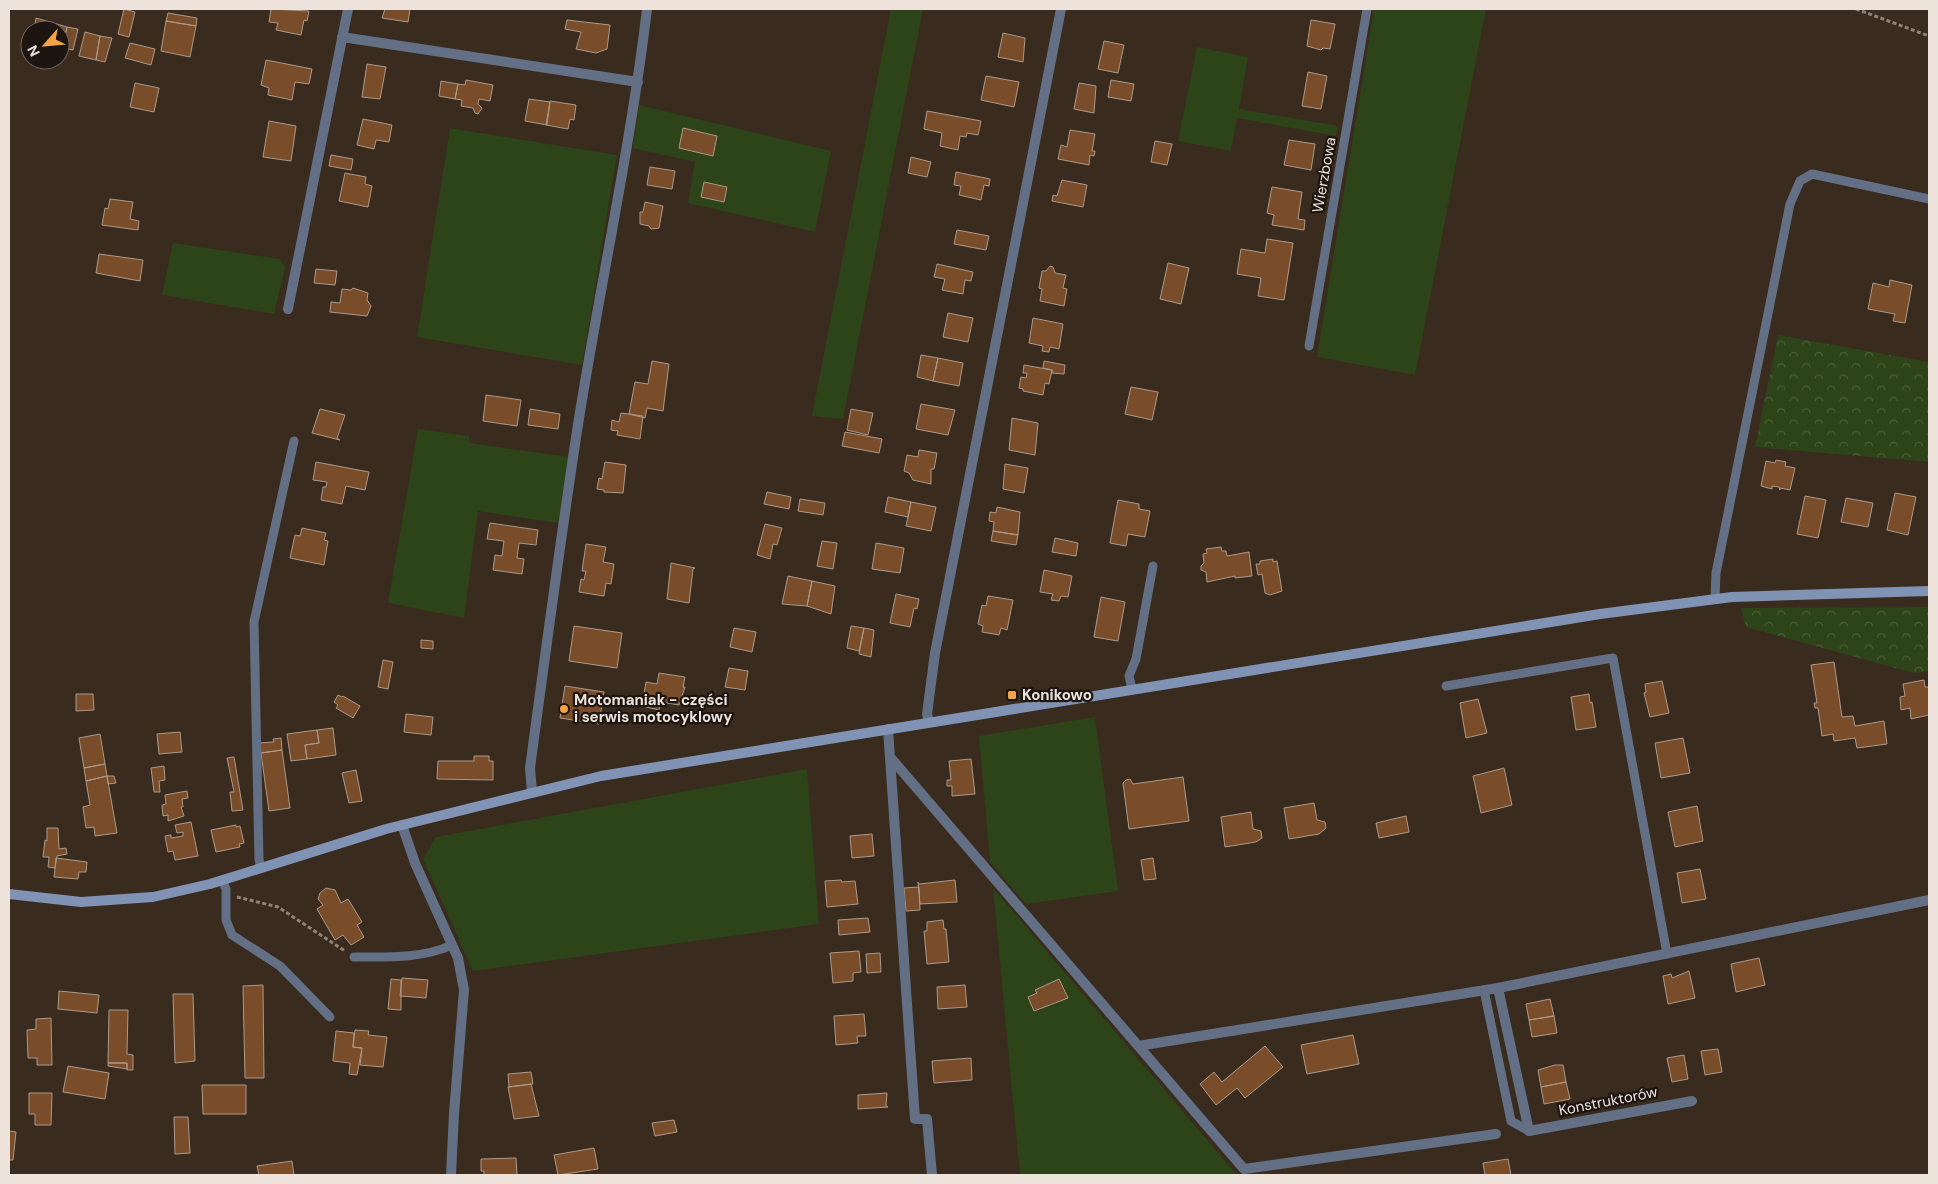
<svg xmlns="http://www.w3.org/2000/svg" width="1938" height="1184" viewBox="0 0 1938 1184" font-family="'DM Sans',sans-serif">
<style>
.green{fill:#2d4318}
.forest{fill:url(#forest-crowns)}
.building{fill:#794d29;stroke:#ac998b}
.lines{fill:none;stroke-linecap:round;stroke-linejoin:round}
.path{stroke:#8f8278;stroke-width:3;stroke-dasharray:4 2.5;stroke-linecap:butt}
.service{stroke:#636f84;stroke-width:9}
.minor{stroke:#636f84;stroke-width:10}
.tertiary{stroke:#636f84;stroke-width:10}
.secondary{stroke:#8193b4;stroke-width:10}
.poi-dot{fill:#f4a443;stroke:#1c1510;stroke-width:2}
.labels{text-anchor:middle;stroke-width:4.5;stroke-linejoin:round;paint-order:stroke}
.street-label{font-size:15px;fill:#ede3db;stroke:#1c1510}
.poi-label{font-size:15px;font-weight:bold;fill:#ede3db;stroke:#1c1510;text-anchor:start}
</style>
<defs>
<pattern id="forest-crowns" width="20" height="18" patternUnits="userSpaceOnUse" patternTransform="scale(1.25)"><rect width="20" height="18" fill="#2d4318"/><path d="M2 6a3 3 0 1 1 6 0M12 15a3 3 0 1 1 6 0" fill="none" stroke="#4c5e39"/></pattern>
</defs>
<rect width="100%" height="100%" fill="#3a2b1f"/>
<path class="green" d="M891,9h32l-80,410 -31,-3z
M1374,9h112l-71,366 -98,-18z
M1197,47l51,10 -9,52 99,17 -2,10 -99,-18 -6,33 -53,-10z
M639,105l192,46 -16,81 -127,-29 7,-41 -62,-14z
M450,128l167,27 -35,210 -165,-28z
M173,243l107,16 5,9 -11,46 -112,-19z
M418,429l51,7v7l100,14 -11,66 -80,-12 -14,107 -76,-15z
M1095,717l23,174 -92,13 -36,-42 -11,-126z
M807,769l12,155 -346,47 -50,-112 13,-22z
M993,888l244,287h-217z"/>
<path class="forest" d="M1778,335l151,27v100l-174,-15z
M1929,607v64l-15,2 -168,-46 -5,-19z"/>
<path class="building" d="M124,9l11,3 -6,25 -11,-3z
M271,9l38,2 -2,10 -3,-1 -3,15 -25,-5 2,-7 -9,-1z
M385,9h25l-2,13 -26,-4z
M168,13l29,5 -1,8 -30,-5z
M36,18l31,9 -3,14 -4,-1v-10h-26z
M567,20l43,5 -3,24 -11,4 -20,-4 5,-17 -16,-3z
M1311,20l24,4 -5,25 -7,-1 -2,2 -14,-4z
M166,21l30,5 -6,31 -29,-6z
M67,27l11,2 -5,21 -11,-2z
M85,32l15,4 -4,24 -17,-4z
M1003,33l22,5 -2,24 -25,-5z
M100,36l12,2 -7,24 -9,-2z
M1104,41l20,4 -6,28 -20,-4z
M130,43l25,6 -4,16 -26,-7z
M266,60l46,9 -3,15 -14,-2 -3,18 -24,-5 1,-7 -8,-3z
M367,64l19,3 -6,32 -18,-2z
M1308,72l19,4 -6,33 -19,-3z
M986,76l33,6 -5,25 -33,-7z
M466,80l27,5 -3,16 -11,-2 -1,5 4,4 -4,6 -3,-1 -2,-5 -12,-2 1,-6 -7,-1 3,-15 7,1z
M1111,80l23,4 -3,17 -23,-4z
M441,81l17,3 -3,15 -16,-3z
M135,83l24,5 -5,24 -24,-5z
M1079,83l17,3 -2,27 -20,-4z
M529,99l21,3 -3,23 -22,-4z
M550,101l26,4 -2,15 -4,-1 -2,10 -22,-4z
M927,111l54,10 -3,14 -11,-2 -1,4 -6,-1 -2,14 -18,-4 2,-13 -18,-4z
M363,119l29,6 -3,17 -13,-2 -2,9 -17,-4z
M269,121l27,5 -5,35 -28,-4z
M683,128l34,8 -4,20 -34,-8z
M1070,130l25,4 -3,17h3l-1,5 -4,-1 -1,10 -31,-6 3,-14 6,2z
M1289,140l26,4 -4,26 -27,-5z
M1155,141l17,3 -5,21 -16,-3z
M331,155l22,4 -2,11 -22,-4z
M911,157l20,5 -4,15 -19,-4z
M650,167l25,4 -3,18 -25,-4z
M956,172l34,7 -1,7 -5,-1 -3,15 -22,-5 2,-9 -7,-1z
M345,173l21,4 -1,7 7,2 -4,21 -29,-6z
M1062,180l25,5 -4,22 -31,-6 1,-6 4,1z
M704,182l23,5 -3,15 -23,-5z
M1272,187l30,5 -4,27 7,1 -1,10 -32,-5 2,-10 -7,-2z
M110,199l23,3 -3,17 9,2 -1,9 -36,-5 3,-17 3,1z
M645,202l18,4 -4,22 -8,1 -2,-3 -9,-2v-12h3z
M957,230l32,6 -3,14 -32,-6z
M1267,239l26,4 -9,57 -26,-4 3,-18 -24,-4 4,-25 24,4z
M99,254l44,6 -3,21 -44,-8z
M1168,263l21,5 -8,36 -21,-5z
M937,264l36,8 -2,9 -6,-1 -2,14 -21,-4 3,-11 -11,-2z
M1050,266l3,1 2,6 11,2 -3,13 4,1 -3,17 -24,-5 2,-12 -3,-1 3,-17h4z
M316,269l21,2 -2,14 -21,-2z
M1890,280l22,5 -7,38 -12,-2 2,-7 -27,-5 5,-26 16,4z
M353,288l15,5 -1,7 4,6 -4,10 -37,-4 1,-10 9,1 2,-14 9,1z
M948,313l25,5 -5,24 -25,-5z
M1033,318l30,6 -4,25 -9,-2 -1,5 -7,-1 1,-5 -14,-3z
M921,355l17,3 -5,23 -16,-4z
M938,358l25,5 -4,23 -26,-5z
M652,361l17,3 -6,47 -16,-3 -2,10 -16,-4 6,-32 13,2z
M1044,361l21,4 -1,9 -12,-1v-3l-9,-2z
M1024,365l28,5 -3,14 -4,-1 -2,12 -20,-4v-2l-4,-1 2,-11 5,1 1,-5h-4z
M1131,387l27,5 -6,28 -27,-6z
M486,395l35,5 -4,26 -34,-5z
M921,404l34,6 -7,25 -32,-6z
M320,409l25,6 -8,23 3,2 -28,-7z
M530,409l30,5 -2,15 -30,-4z
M851,409l22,4 -5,22 -21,-5z
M621,413l22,3 -3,23 -23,-4 1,-4 -7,-1 1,-10 7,2z
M1012,418l26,5 -3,32 -26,-5z
M845,432l37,7 -3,14 -37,-7z
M919,450l18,3 -3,16h-3v15l-18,-4 -4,-7 -5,-2 3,-16 11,2z
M1776,460l10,2 -1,4 10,2 -5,22 -10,-2v2l-1,-3 -7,-1v3l-11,-3 5,-25 9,2z
M316,462l53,10 -4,18 -19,-4 -4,18 -21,-4 2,-13h3l1,-5 -14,-2z
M605,462l21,3 -3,28 -19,-1v-2l-7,-1 2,-11 3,1z
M1005,464l23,4 -4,25 -21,-4z
M767,492l24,5 -2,12 -25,-5z
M1895,493l21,4 -8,38 -21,-5z
M1805,496l21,4 -8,38 -21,-4z
M888,497l23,5 -3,15 -23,-5z
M1846,498l27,5 -5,24 -27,-5z
M800,499l25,4 -2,12 -25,-4z
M1118,500l21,4v5l11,2 -5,26 -17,-3 -2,12 -16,-3z
M911,502l25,5 -5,24 -25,-5z
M997,507l23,5 -2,23 -25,-4 1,-9 -5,-1 1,-9 6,1z
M490,523l48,7 -2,15 -17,-2 -2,15 7,1 -2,15 -29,-4 2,-15 7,1 2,-15 -17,-2z
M765,524l17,4 -5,17 -4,-1 -3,15 -13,-4z
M302,528l24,5 -2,7 4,1 -4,24 -34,-7 5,-23 5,1z
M993,531l25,4 -2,10 -25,-4z
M1055,538l23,5 -2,13 -24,-4z
M822,541l15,2 -4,26 -16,-3z
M876,543l28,5 -4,25 -28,-4z
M586,544l20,3 -3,15 11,2 -3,20 -5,-1 -2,13 -25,-4 2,-13 3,1 2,-9h-4z
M1221,547l1,4h4l1,5 22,-4 3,24 -17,2v-2l-28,6 -1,-10 -5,-2v-4l3,-3 -1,-9 4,-1 -1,-4z
M1273,559v3l4,-1 5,30 -12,4 -5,-2 -3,-19 -4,1 -2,-11h4v-3z
M671,563l24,5 -2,1 -4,34 -22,-4z
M1044,570l28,6 -4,21 -7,-1 -2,5 -8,-1 2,-6 -13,-2z
M788,576l24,5 -5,25 -25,-2z
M812,581l23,5 -4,28 -24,-8z
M896,594l23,5 -2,10 -3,-1 -4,19 -20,-4z
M988,596l25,4 -6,30 -6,-2 -2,7 -17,-3 1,-6 -5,-2 4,-19 4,1z
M1101,597l24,5 -7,39 -24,-4z
M574,626l48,7 -5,35 -48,-7z
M851,626l13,2 -5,23 -12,-3z
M734,628l22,4 -4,20 -22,-5z
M864,628l10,2 -3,27 -12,-3z
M421,640l12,1v8l-12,-1z
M383,660l10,2 -5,27 -10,-2z
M1834,662l8,55 11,-1 2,10 29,-5 3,23 -30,4 -2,-10 -21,3 -1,-7 -11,2 -4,-28h-3l-1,-5h3l-6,-38z
M729,668l19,3 -3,19 -20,-3z
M659,673l26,4 -2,10h2l-6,18 -18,-3 -2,8 -17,-4 4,-24 11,2z
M1924,680l1,7h4v28l-18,4 -1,-11 -9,2 -1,-13 5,-1 -2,-12z
M1662,681l7,32 -19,4 -6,-24 2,-1 -1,-8z
M565,686l39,6 -5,32 -39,-6z
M76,694h17l1,16 -18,1z
M1589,694l1,9 2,-1 4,25 -20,3 -5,-33z
M338,695l4,2 1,-1 17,10 -7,12 -17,-10 2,-3 -4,-3z
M1478,699l9,34 -21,5 -6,-35z
M406,714l27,3 -2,18 -27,-3z
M333,728l3,27 -29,4 -2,-14 14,-2 -2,-13z
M317,730l2,13 -14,2 2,14 -16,2 -4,-27z
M180,732l2,20 -23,2 -2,-20z
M100,734l5,30 -21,4 -5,-30z
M281,738l1,12 -21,3 -2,-10 15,-1 -1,-3z
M1683,738l7,35 -29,5 -6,-35z
M282,750l8,58 -21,3 -8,-58z
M474,756h15v5h4v19l-56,-1 1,-18h36z
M234,757l9,53 -11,1 -2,-19h4l-7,-34z
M971,759l4,35 -23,2v-10h-5v-6h4l-2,-19z
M105,764l2,12 -21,5 -2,-13z
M164,766l1,14 -6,1 1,11h-6l-3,-24z
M1504,768l8,37 -31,8 -8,-37z
M356,770l6,31 -13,2 -7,-30z
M107,776l10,57 -22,3 -1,-9 -8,1 -3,-21 7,-2 -4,-24z
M107,776h7l2,7 -8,1z
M1183,777l6,44 -60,8 -6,-46 3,-3 4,-1 3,5z
M187,791l1,7 -6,1 1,8h-2l3,9 -16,5v-6l-5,1 -1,-11 4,-1 -1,-9z
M1314,803l3,17 8,2 1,6 -7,6 -30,5 -5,-31z
M1697,806l6,35 -28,6 -7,-35z
M1251,812l2,17 8,2 1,7 -6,4 -31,5 -4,-30z
M1406,816l3,16 -30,6 -3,-15z
M191,822l7,34 -23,4 -2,-9 -5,1 -3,-16 6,-1v3l12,-2v-4l-6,1 -2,-8z
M236,825v2l4,-1 4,17 -5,1 1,3 -24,5 -5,-22z
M47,828h11l1,21 7,-1 1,6 -10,2 -2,12 -7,-1 1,-10h-6l2,-17 2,1z
M872,834l2,22 -22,2 -2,-22z
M56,858l31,4 -1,10h-7l-1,7 -24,-2z
M1153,858l3,21 -12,1 -3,-20z
M1700,869l6,30 -24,4 -5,-30z
M841,880l1,2 13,-1 3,23 -31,3 -2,-26z
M955,880l2,22 -37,2 -2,-22 1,2z
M919,887l1,23 -14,1 -2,-23z
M326,888l9,2 6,13 7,-4 14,23 -5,3 7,12 -13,8 -8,-10 -8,5 -18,-31 6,-4 -5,-6 2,-6z
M868,918l2,14 -31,3 -1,-15z
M943,920l1,9h2l3,33 -22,2 -3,-33h3v-9z
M859,951l2,21 -8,1v8l-20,2 -3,-30z
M880,953l1,19 -14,1 -1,-19z
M1759,958l6,27 -29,7 -5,-28z
M1689,971l6,27 -27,6 -5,-28 8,-2 1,4z
M402,978l26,2 -2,18 -26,-2z
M391,979l10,1v30l-13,-1z
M1059,979l9,19 -34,13 -6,-14 9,-4 -2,-3z
M263,985l1,93h-19l-2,-92z
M965,985l2,22 -29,2 -1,-22z
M59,991l40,4 -2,18 -39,-4z
M173,994h20l2,67 -20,2z
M1550,999l4,17 -25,4 -3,-16z
M109,1010h19l-1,44 6,1v15h-6v-7h-19z
M864,1014l2,22h-9l1,7 -22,2 -2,-29z
M1554,1016l3,17 -25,4 -3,-17z
M51,1018l1,47h-15v-7h-9l-1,-28 9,-1v-10z
M355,1030l14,1 -1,4 19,2 -4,30 -23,-2 2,-17 -9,-1z
M336,1031l18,2 -1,14 9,1 -5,27 -8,-1 1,-11 -17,-2z
M1353,1035l6,29 -52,10 -6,-29z
M1265,1046l18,21 -38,31 -8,-10 -21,17 -16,-21 14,-12 8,10z
M1718,1049l4,23 -17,3 -4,-24z
M1684,1055l4,24 -16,3 -5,-24z
M971,1058l1,22 -38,3 -2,-22z
M108,1063h19v6l-19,-3z
M1555,1065h8l3,17 -25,5 -3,-17z
M68,1066l41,7 -4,26 -42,-7z
M531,1072l2,12 -24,3 -1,-13z
M1566,1082l4,17 -26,5 -3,-17z
M531,1084l8,32 -25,3 -6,-32z
M202,1085h44v29h-43z
M29,1093h23l-1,32h-16v-11h-6z
M887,1093l-1,13 2,1 -30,2v-14z
M174,1117h14l2,36 -15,1z
M674,1120l3,12 -22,4 -3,-13z
M9,1131l7,1 -3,28h-4z
M594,1148l4,21 -40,6 -4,-20z
M516,1158l1,17h-33v-4h-3v-12z
M1508,1159l3,16h-26l-2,-12z
M292,1161l2,14h-35l-2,-9z"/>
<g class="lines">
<path class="path" d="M1856,9l73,27
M237,897l41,10 67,44"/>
<path class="service" d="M1309,346l58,-337
M1715,598l1,-25 74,-369 10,-23 12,-7 117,25
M1446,686l167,-28 54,296
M1132,689l-3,-13 7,-17 17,-93
M261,868l-2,-9 -5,-237 40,-181
M222,880l4,9v31l6,15 48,31 50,51
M354,957c33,0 67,2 98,-12
M1484,990l27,131 18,10"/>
<path class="minor" d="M342,37l296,45
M288,309l60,-300
M929,722l-2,-8 8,-61 126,-644
M888,729l27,390h12l5,56
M890,757l354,412 252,-35
M532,792l-2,-24c15,-112 30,-225 47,-337 22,-141 53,-280 70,-422
M1498,988l31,143 163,-30
M1138,1046l360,-58 431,-88"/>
<path class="tertiary" d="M402,825l13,38 43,95 6,32 -10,123 -3,62"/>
<path class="secondary" d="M9,894l72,8 72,-5 57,-13 176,-55 215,-53 999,-162 132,-17 197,-6"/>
</g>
<g class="poi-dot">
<rect x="1007" y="690" width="10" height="10" rx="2.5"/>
<circle cx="564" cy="709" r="5"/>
</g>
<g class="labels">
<g class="street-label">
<text transform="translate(1324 175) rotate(-80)" y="5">Wierzbowa</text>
<text transform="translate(1608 1101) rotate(-11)" y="5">Konstruktorów</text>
</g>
<g class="poi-label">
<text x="1022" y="700">Konikowo</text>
<text x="574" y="705">Motomaniak - części<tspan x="574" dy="17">i serwis motocyklowy</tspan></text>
</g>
</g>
<rect width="1938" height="1184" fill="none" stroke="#ede3db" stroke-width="20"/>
<g transform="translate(45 45) rotate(243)"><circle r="24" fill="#1c1510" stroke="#706761"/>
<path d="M0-4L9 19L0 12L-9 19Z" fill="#f4a443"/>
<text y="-8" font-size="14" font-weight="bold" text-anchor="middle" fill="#ede3db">N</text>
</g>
</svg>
